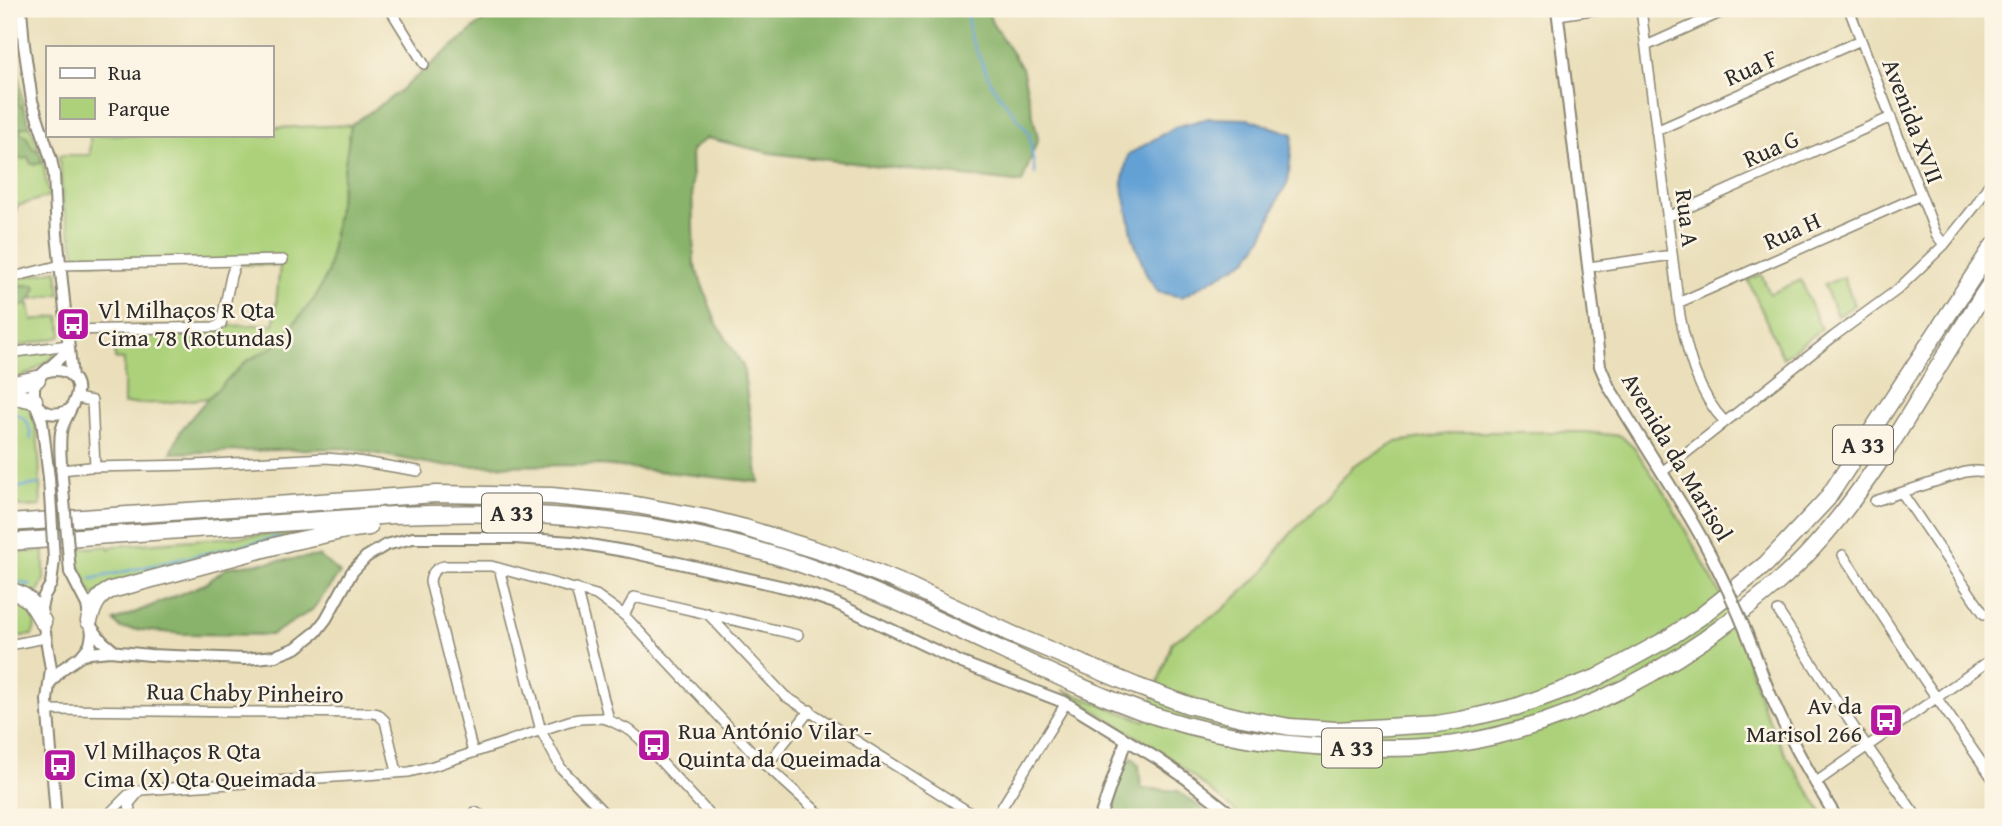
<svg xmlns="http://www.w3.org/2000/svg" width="2002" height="826" viewBox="0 0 2002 826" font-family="'Gentium Book Plus',serif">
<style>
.green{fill:#acd17a;stroke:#6c7e52;stroke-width:2}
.forest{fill:#89b36a;stroke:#5a6f4a;stroke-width:2}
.water{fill:#64a1d5;stroke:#486680;stroke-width:2}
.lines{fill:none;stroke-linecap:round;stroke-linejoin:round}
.stream{stroke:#64a1d5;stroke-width:2.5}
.minor-casing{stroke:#8a8572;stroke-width:12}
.tertiary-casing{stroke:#8a8572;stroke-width:14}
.motorway-casing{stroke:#8a8572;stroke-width:19}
.minor{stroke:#fff;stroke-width:9}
.tertiary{stroke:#fff;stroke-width:10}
.motorway{stroke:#fff;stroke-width:16}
.tertiary-bridge-casing{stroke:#8a8572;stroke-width:14;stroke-linecap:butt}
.tertiary-bridge{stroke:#fff;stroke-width:10}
.labels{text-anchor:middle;stroke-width:5;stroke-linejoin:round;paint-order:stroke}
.shield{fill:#fcf5e5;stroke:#6a6863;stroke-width:2}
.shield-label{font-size:23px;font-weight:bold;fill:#2b2b2b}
.street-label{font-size:24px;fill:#2b2b2b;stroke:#fcf5e5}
.poi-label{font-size:24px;fill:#2b2b2b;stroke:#fcf5e5;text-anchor:start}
</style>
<rect width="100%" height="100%" fill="#fcf5e5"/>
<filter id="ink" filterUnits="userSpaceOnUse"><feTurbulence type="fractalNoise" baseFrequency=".0143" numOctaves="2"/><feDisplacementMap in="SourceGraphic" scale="14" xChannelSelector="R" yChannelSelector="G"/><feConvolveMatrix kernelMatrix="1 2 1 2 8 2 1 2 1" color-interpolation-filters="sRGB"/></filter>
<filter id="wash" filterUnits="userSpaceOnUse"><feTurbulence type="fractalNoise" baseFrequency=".00686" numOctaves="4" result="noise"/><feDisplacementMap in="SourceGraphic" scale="28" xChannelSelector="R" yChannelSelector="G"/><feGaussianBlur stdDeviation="1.57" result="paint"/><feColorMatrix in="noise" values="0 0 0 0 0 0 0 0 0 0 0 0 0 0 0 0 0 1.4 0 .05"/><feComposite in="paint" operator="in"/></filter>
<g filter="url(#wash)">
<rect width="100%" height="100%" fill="#eadfba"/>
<path class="green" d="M9,9h6l4,18 -1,41 3,25 3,16 19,53 6,34 -32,10 -8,37z
M351,125l-23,147 -13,26 -20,25 -19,23 -29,15 -38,37 -47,5 -38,1v-44l-9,-1 -1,-23 114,-10 46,-2 6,-59 -193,-3 -11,-7 -13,-50 -4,-50h31v-20h181v-7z
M57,270l3,24 -32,6 4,21 27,-5 3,17 -2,4 -51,11v-66l5,-3z
M1761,274l9,20 31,-14 20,49 -38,29 -35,-78z
M1843,277l12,28 -18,11 -13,-31z
M57,349l-1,4 -3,4 -22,15 -6,3 -16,4v-22z
M9,400l18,5c15,20 12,75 14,101l-20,1 -2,-2 -2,2 -8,1z
M1461,432h124l36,4 14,13 32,48 48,87 22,43 27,83 19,40 42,67h-583l-69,-57 -110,-70 82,31 27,-79 48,-30 45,-41 17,-28 72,-77 43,-24z
M301,532l-208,63c-12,-17 -16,-25 -18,-46l33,-3 1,3 4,-3z
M44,551v29l-9,17 -26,-10v-34z
M9,598l9,1c9,10 23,21 14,36l-21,2 -2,-15z"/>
<path class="forest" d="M497,9h490l5,14 30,45 16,70 -16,45 -252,-30 -63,-15 -16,12 3,113 22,59 27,44 16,116 -158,-17 -158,1 -98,-18 -174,5 10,-23 27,-32 39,-37 29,-16 39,-47 13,-26 23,-147 45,-31z
M9,86l5,1 3,5 2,13 5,4 6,17 -10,2v5l6,2 7,14 6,2 4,11 -5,2h-7l-3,-7 -5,2 -5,-1 -6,3 4,5 -7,5z
M14,279l4,2 2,4h15l1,4 -3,4 1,3 -6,4 1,4 -9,2 -3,5v3l-7,2 -1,-9h3l-1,-7 5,-2 1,-3 -6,-2 -2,-11z
M319,556l21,17 -28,37 -41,25 -87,-1 -64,-6 -6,-7 91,-37 23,-17z
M1132,757l7,9 2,22 37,3 36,26h-110l19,-49z"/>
<path class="water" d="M1209,118l39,1 45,15 -5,48 -9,15 -16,39 -15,23 -66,38 -24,-5 -12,-18 -13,-36 -11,-55 6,-28 47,-28z"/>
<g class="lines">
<path class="stream" d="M966,9l4,28 23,50 36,46 6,41
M9,413c17,1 21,11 22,26
M9,489l30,-5
M91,579l188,-42
M9,580l22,5
M9,603l12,3"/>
</g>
</g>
<g filter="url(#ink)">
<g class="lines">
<g class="minor-casing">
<path id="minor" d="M390,9l34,55
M1641,9l39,307c8,38 17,77 45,106
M1849,9l87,225 8,11
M1558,15l41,-6
M1646,46l83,-37
M1656,131l205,-91
M1667,217l224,-100
M1589,267l83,-12
M9,278l52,-13 222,-5
M1678,303l243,-108
M68,330l147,-3 6,-3 10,-48 5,-15
M9,353l59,-8
M77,398l15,3 3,66
M61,470l29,-3 105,-2 130,-7 26,2 67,11
M1662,472l172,-136 63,-46 47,-45 32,-40 17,-27
M1902,493l82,121
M1875,501l90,-29c12,-2 19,-2 28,6
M1843,555l82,126 68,98
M499,568l42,163 20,37 47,49
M576,588l33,132
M1778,611l77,118 62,88
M707,613l78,83 192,121
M624,615l10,-18 164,38
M9,645l36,-7
M48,710l325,3 5,1 7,7 12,51
M473,753l-43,-171c1,-9 5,-14 14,-16h47l105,29 28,20 133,142 66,60
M766,766l44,-56
M1815,783l178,-125
M475,812l9,5
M106,817l22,-22 12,-5 269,-18 24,-6 136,-45 10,-2 22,-1 8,2 22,11 8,7 73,79
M131,817l-2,-13 9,-11
M996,817l70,-114"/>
</g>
<g class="tertiary-casing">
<path id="tertiary" d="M21,9l3,36 8,56 19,58 3,15 3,60 15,143
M1557,9l43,357 9,21 80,129
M45,372c8,-3 15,-3 22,1 25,15 -3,40 -6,59 -2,14 0,30 1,44
M38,406c9,9 19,10 31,4
M49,478l-7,-57 -8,-21v-14l7,-11 20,-18 7,-12
M51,584l-7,12 -3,12 10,61 -4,31 9,117
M90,625l12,16 12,10
M81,656l9,-3 20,-2 40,4 95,4 30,-3 21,-8 20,-16 10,-13 26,-47 14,-15 20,-12 27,-7h101l58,4 58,10 163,37 42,14 127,60 104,40 92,56 30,21 47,37
M1763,676c19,51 45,95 73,141
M50,683l12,-14 19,-13 9,-11 2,-11 -5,-29 -17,-33
M1100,817l26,-77"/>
</g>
<g class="motorway-casing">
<path id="motorway" d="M9,385l28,-6
M9,395l25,5
M9,523l427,-29 115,2 80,8 75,14 39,10 87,27 77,31 107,50 120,50 52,19 54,13 48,9 46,3 101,-6 24,-4 55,-13 80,-29 71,-39 33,-22 66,-53 61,-65 166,-253
M9,542l385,-27c139,-6 268,3 401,47 74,25 143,58 213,91 47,22 95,45 144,62 70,23 146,33 219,33 33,0 68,0 101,-7 94,-18 182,-62 258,-120 28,-22 59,-46 83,-73 73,-80 120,-180 180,-268
M9,591c20,3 25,15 34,31
M89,621c4,-14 8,-25 22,-31l179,-48 56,-12 23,-3"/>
</g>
<use href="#minor" class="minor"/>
<use href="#tertiary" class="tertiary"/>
<use href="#motorway" class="motorway"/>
<g class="tertiary-bridge-casing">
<path id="tertiary-bridge" d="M62,476l8,96
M49,478l5,82 -3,24
M1689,516c30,51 54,104 74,160"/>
</g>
<use href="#tertiary-bridge" class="tertiary-bridge"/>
</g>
</g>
<defs>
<g id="bus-square" transform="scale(1.75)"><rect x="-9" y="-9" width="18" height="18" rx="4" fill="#b5179e" stroke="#fcf5e5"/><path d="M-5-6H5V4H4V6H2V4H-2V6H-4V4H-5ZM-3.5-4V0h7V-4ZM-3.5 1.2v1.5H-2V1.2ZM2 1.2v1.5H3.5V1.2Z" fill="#fff"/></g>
</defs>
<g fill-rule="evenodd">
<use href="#bus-square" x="73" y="324"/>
<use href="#bus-square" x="1886" y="720"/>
<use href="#bus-square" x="654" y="745"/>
<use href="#bus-square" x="60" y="765"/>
</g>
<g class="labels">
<g class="shield">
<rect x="1833" y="425.5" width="60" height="39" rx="5"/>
<rect x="482" y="493.5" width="60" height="39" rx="5"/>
<rect x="1322" y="728.5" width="60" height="39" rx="5"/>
</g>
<g class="shield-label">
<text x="1863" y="453">A 33</text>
<text x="512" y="521">A 33</text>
<text x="1352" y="756">A 33</text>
</g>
<g class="street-label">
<text transform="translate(1751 68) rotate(-24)" y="8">Rua F</text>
<text transform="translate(1913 121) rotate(69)" y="8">Avenida XVII</text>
<text transform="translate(1771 149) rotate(-24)" y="8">Rua G</text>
<text transform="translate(1687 218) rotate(83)" y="8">Rua A</text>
<text transform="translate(1792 231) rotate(-24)" y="8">Rua H</text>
<text transform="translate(1677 457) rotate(59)" y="8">Avenida da Marisol</text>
<text transform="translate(245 693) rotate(1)" y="8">Rua Chaby Pinheiro</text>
</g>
<g class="poi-label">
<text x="98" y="318">Vl Milhaços R Qta<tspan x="98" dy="28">Cima 78 (Rotundas)</tspan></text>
<text x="1862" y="714" text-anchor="end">Av da<tspan x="1862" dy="28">Marisol 266</tspan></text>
<text x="678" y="739">Rua António Vilar -<tspan x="678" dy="28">Quinta da Queimada</tspan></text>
<text x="84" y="759">Vl Milhaços R Qta<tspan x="84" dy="28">Cima (X) Qta Queimada</tspan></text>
</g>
</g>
<rect width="2002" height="826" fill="none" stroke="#fcf5e5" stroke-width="35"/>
<rect x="46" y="46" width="228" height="91" fill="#fcf5e5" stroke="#a8a49b" stroke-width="2"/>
<rect x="60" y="68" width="35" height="10" fill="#ffffff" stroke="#a8a49b" stroke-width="2"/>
<text x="108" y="80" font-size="21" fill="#2b2b2b">Rua</text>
<rect x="60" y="98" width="35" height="21" fill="#acd17a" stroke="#a8a49b" stroke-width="2"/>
<text x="108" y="116" font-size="21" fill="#2b2b2b">Parque</text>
</svg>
